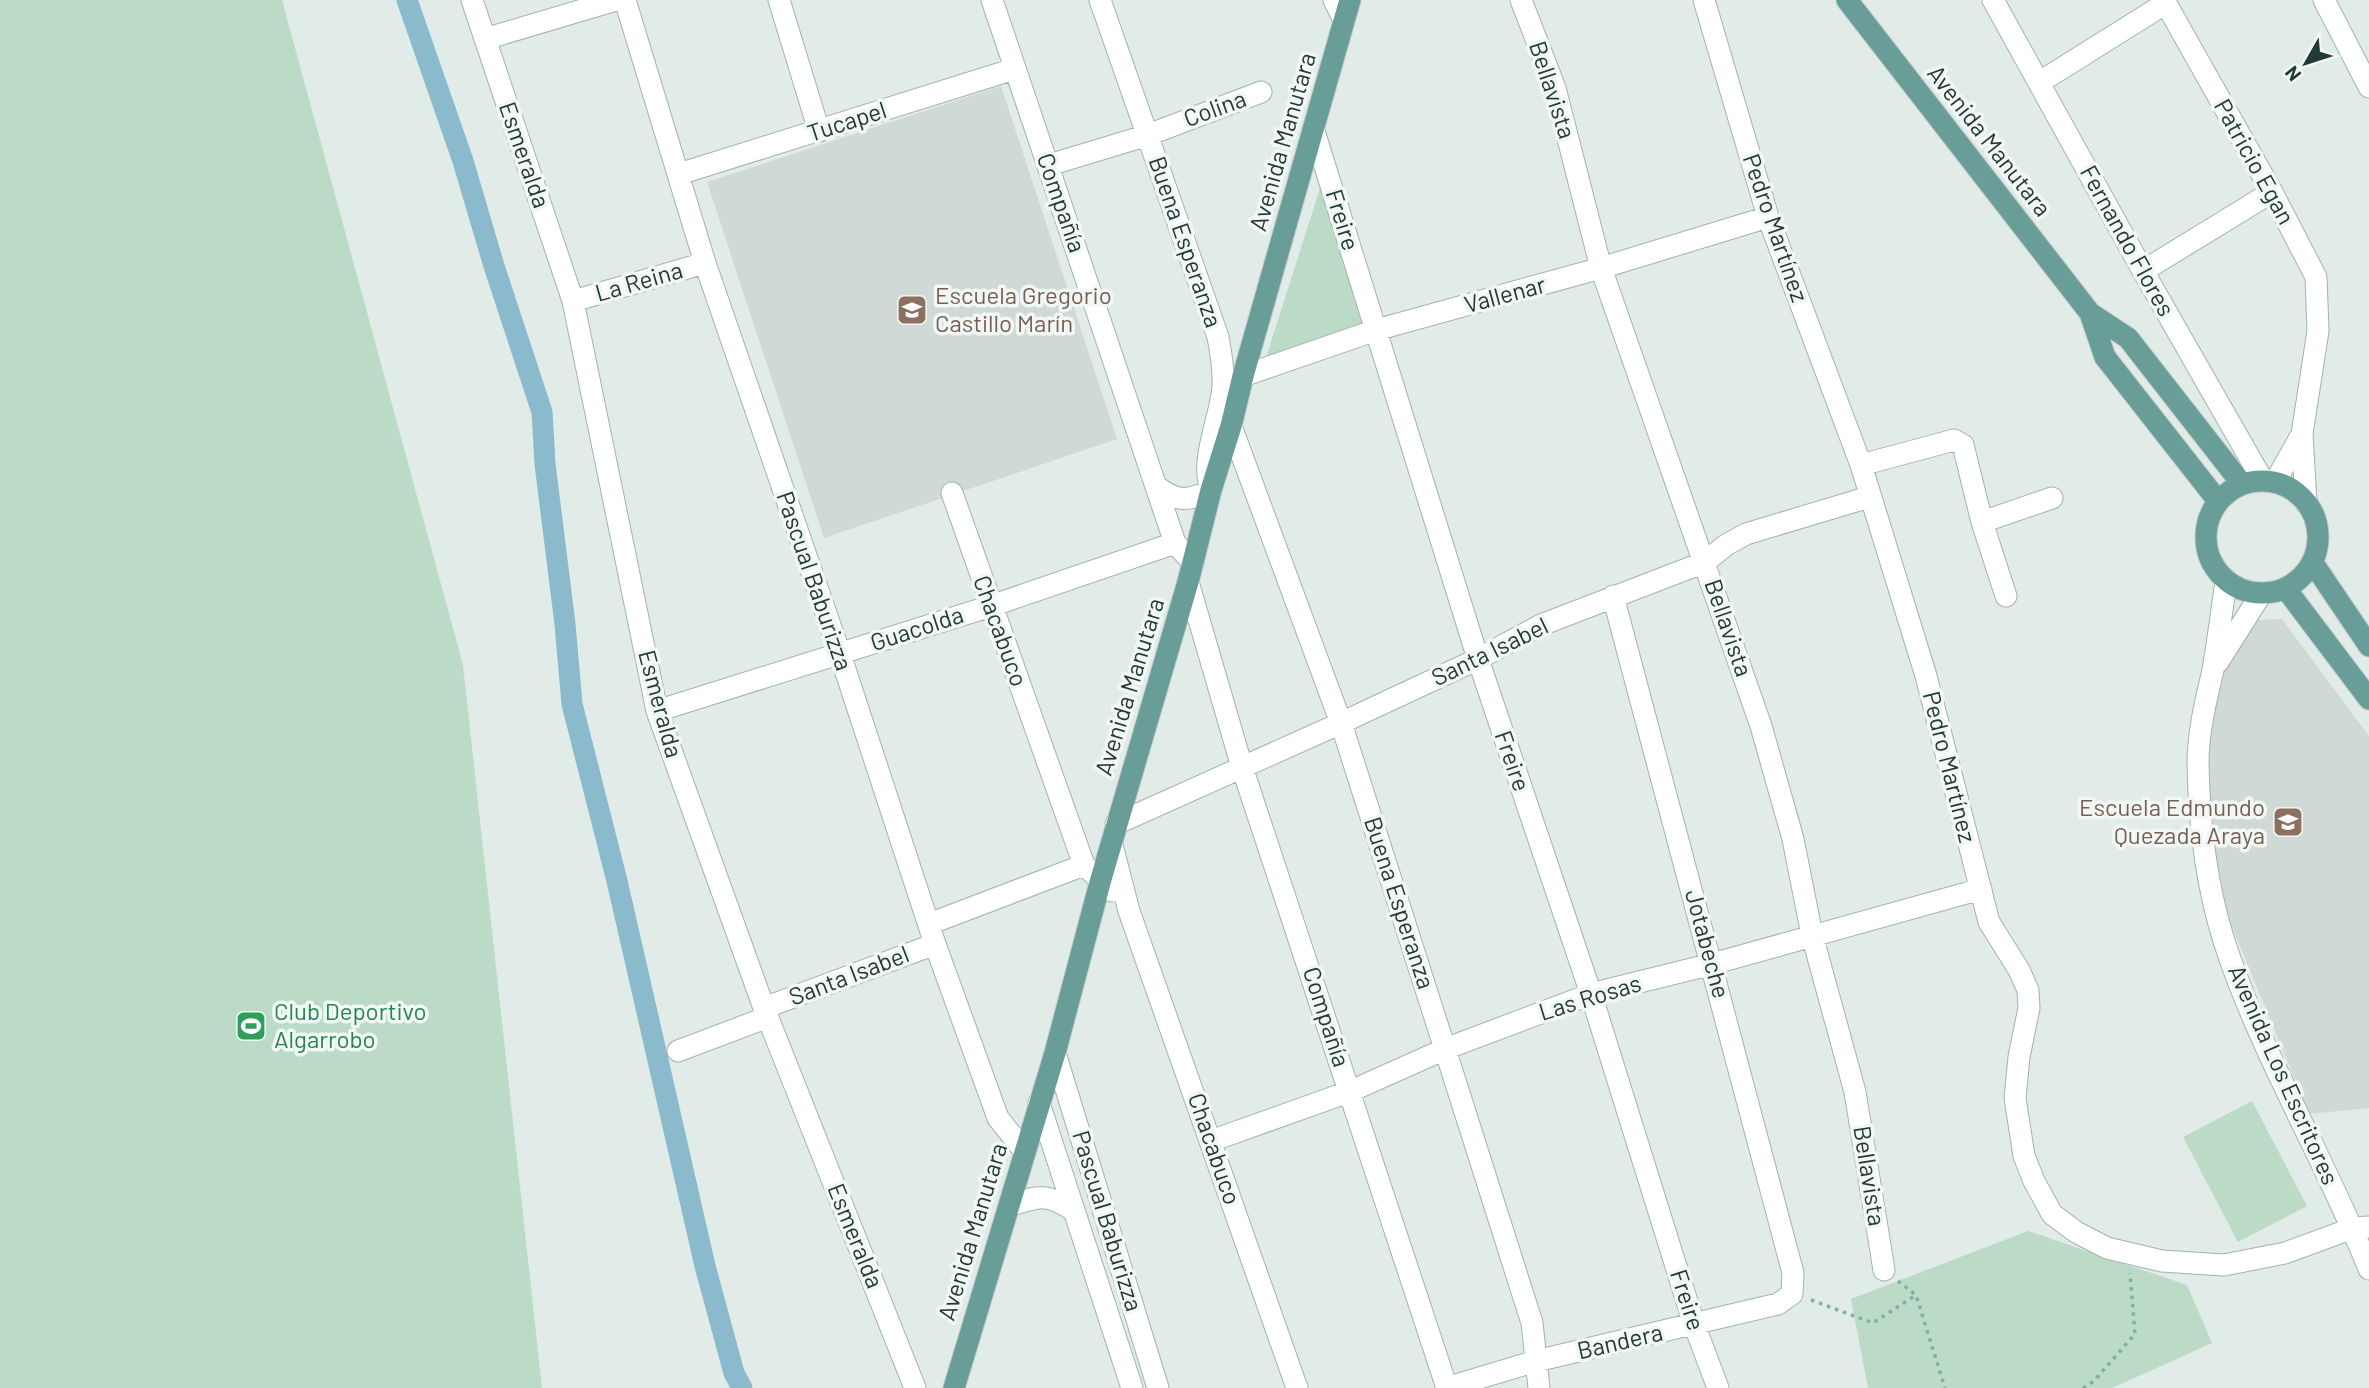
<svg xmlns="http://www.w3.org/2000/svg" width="2369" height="1388" viewBox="0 0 2369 1388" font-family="Barlow,sans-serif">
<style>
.built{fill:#cfdad7}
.green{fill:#bbdbc7}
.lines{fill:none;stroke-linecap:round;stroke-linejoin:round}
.canal{stroke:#8bbacd;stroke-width:21}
.minor-casing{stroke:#a4b2af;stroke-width:23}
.major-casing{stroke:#c1c8c7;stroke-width:23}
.path{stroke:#83ada5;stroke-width:3.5;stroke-dasharray:3.5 5;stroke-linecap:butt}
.minor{stroke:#fff;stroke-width:21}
.major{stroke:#689e97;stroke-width:21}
.labels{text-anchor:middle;stroke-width:7;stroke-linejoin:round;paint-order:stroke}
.street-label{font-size:24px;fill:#223a37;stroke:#f1f7f5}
.education-label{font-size:24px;fill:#785e54;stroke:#f1f7f5;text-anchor:start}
.leisure-label{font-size:24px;fill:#27864d;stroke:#f1f7f5;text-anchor:start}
</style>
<rect width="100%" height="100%" fill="#e1ebe7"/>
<path class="built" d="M1001,86l116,353 -293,99 -117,-356z
M2282,619l87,117v372l-60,6 -97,-236 -10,-112 19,-102 33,-44z"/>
<path class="green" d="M0,0h282l181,665 79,723h-542z
M1322,182l44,150 -101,29z
M2252,1101l55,105 -69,36 -55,-105z
M2028,1231l159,54 25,58 -100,45h-244l-17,-89z"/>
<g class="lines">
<path class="canal" d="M407,0l56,161 31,105 48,146 3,52 20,160 7,80 45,177 88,385 29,107 8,15"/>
<g class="minor-casing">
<path id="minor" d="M472,0l101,301 84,410 107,297 151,380
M625,0l80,263 135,391 95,290 63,174 27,34
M779,0l40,131
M992,0l183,543 18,20
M1100,0l118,337c3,16 6,33 5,50 -3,33 -23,72 -12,103 -24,12 -34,12 -55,-4
M1334,0l10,20
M1521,0l34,88 46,180 160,458 32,113 19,96 43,157 29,178
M1704,0l64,217 93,248 65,211 63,246 30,48 9,20 1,18 -10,49 -4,41 9,58 10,25 18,33 24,18 31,16 55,13 62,4 61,-12 68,-25 16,-1
M1993,0l150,271 120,210
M2164,0l108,192 44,85 2,54 -16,103 4,69
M2324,0l45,87
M485,39l131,-39
M2040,82l126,-79
M1314,131l164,528 113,335 103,330 24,64
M1049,165l99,-30 113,-43
M679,174l335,-105
M2143,271l129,-79
M573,301l132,-38
M1243,376l133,-46 225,-62 167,-51
M1231,426l110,297 104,326 87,274 7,65
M1861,465l93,-25 9,5 19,77 24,74
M2275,482l27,-48
M952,493l132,372 28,26
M1982,522l70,-24
M2226,581c-4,29 -8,59 -13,89 -7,30 -15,62 -15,93 1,60 8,121 26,178 37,114 101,217 145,328
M1188,582l54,185 205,621
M2218,662l43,-68
M657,711l334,-105 184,-63
M1116,824l225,-101 137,-64 63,-34 164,-63 21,-17 20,-11 123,-37
M1112,845l17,66 168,477
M929,924l155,-59
M764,1008l171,-64
M678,1051l90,-34
M1055,1053l103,335
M1039,1103l93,285
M1211,1141l140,-50 94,-42 146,-55 121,-30 269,-75
M1009,1206c29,-10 38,-14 65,5
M1446,1388l90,-27 242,-57 14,-10 1,-21 -180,-677"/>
</g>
<g class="major-casing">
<path id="major" d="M1847,0l243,313 15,44 113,144
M2090,313l38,25 114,146
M2206 537a56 56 0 1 1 112 0a56 56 0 1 1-112 0Z
M2313,563l56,83
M2286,589l83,110
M954,1388l101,-335 46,-174 87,-297 23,-92 20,-64 12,-50 107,-376"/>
</g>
<path class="path" d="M1898,1281l18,14 29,93
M1811,1300l62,23 43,-28
M2083,1388l11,-7 41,-47 -5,-61"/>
<use href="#minor" class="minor"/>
<use href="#major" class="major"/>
</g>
<defs>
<g id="school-square" transform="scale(1.575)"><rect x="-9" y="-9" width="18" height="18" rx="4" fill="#8d6e63" stroke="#f1f7f5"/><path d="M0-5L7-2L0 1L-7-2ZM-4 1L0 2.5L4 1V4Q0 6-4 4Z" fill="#fff"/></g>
<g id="stadium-square" transform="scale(1.575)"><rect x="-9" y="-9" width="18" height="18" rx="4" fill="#2e9e5b" stroke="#f1f7f5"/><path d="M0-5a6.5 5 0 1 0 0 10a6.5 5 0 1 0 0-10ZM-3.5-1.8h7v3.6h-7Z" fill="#fff"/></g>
</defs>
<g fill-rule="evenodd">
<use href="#school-square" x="912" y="310"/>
<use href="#school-square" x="2288" y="822"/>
<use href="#stadium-square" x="251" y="1026"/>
</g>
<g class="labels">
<g class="street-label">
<text transform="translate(1552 90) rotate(72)" y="8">Bellavista</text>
<text transform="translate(1215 109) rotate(-20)" y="8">Colina</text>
<text transform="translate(847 122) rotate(-18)" y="8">Tucapel</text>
<text transform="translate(1989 141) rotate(52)" y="8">Avenida Manutara</text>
<text transform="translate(1283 142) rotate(-74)" y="8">Avenida Manutara</text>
<text transform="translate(524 155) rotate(71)" y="8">Esmeralda</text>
<text transform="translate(2254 162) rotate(61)" y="8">Patricio Egan</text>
<text transform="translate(1061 203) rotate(71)" y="8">Compañía</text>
<text transform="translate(1342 220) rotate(73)" y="8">Freire</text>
<text transform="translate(1775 228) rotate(71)" y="8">Pedro Martínez</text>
<text transform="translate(2127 241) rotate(61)" y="8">Fernando Flores</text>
<text transform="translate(1185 242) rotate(71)" y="8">Buena Esperanza</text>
<text transform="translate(639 282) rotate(-16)" y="8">La Reina</text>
<text transform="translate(1505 295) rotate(-15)" y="8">Vallenar</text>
<text transform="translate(814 581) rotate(71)" y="8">Pascual Baburizza</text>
<text transform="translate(1728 628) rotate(71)" y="8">Bellavista</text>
<text transform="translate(917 629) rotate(-18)" y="8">Guacolda</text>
<text transform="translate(1000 631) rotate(70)" y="8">Chacabuco</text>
<text transform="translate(1490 652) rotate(-26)" y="8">Santa Isabel</text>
<text transform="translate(1130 687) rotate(-73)" y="8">Avenida Manutara</text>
<text transform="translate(660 704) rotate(75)" y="8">Esmeralda</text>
<text transform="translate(1512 761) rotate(71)" y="8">Freire</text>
<text transform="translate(1949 767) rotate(76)" y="8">Pedro Martínez</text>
<text transform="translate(1399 903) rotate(72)" y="8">Buena Esperanza</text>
<text transform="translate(1707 944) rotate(75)" y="8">Jotabeche</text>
<text transform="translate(849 976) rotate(-21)" y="8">Santa Isabel</text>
<text transform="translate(1590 998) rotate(-17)" y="8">Las Rosas</text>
<text transform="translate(1326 1017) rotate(72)" y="8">Compañía</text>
<text transform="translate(2283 1075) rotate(66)" y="8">Avenida Los Escritores</text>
<text transform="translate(1214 1149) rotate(71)" y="8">Chacabuco</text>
<text transform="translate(1869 1176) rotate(81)" y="8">Bellavista</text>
<text transform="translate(1107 1221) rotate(73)" y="8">Pascual Baburizza</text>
<text transform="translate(973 1232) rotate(-73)" y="8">Avenida Manutara</text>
<text transform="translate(855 1236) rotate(68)" y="8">Esmeralda</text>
<text transform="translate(1687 1300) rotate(72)" y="8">Freire</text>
<text transform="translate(1620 1342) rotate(-13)" y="8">Bandera</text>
</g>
<g class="education-label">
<text x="935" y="304">Escuela Gregorio<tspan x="935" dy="28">Castillo Marín</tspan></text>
<text x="2265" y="816" text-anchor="end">Escuela Edmundo<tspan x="2265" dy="28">Quezada Araya</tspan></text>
</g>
<g class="leisure-label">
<text x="274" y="1020">Club Deportivo<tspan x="274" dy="28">Algarrobo</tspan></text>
</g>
</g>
<g transform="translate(2306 63) rotate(231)" stroke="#f1f7f5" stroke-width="5" paint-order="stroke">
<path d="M0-5L12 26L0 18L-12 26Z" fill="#223a37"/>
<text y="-10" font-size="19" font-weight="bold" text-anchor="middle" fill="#223a37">N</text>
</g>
</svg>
